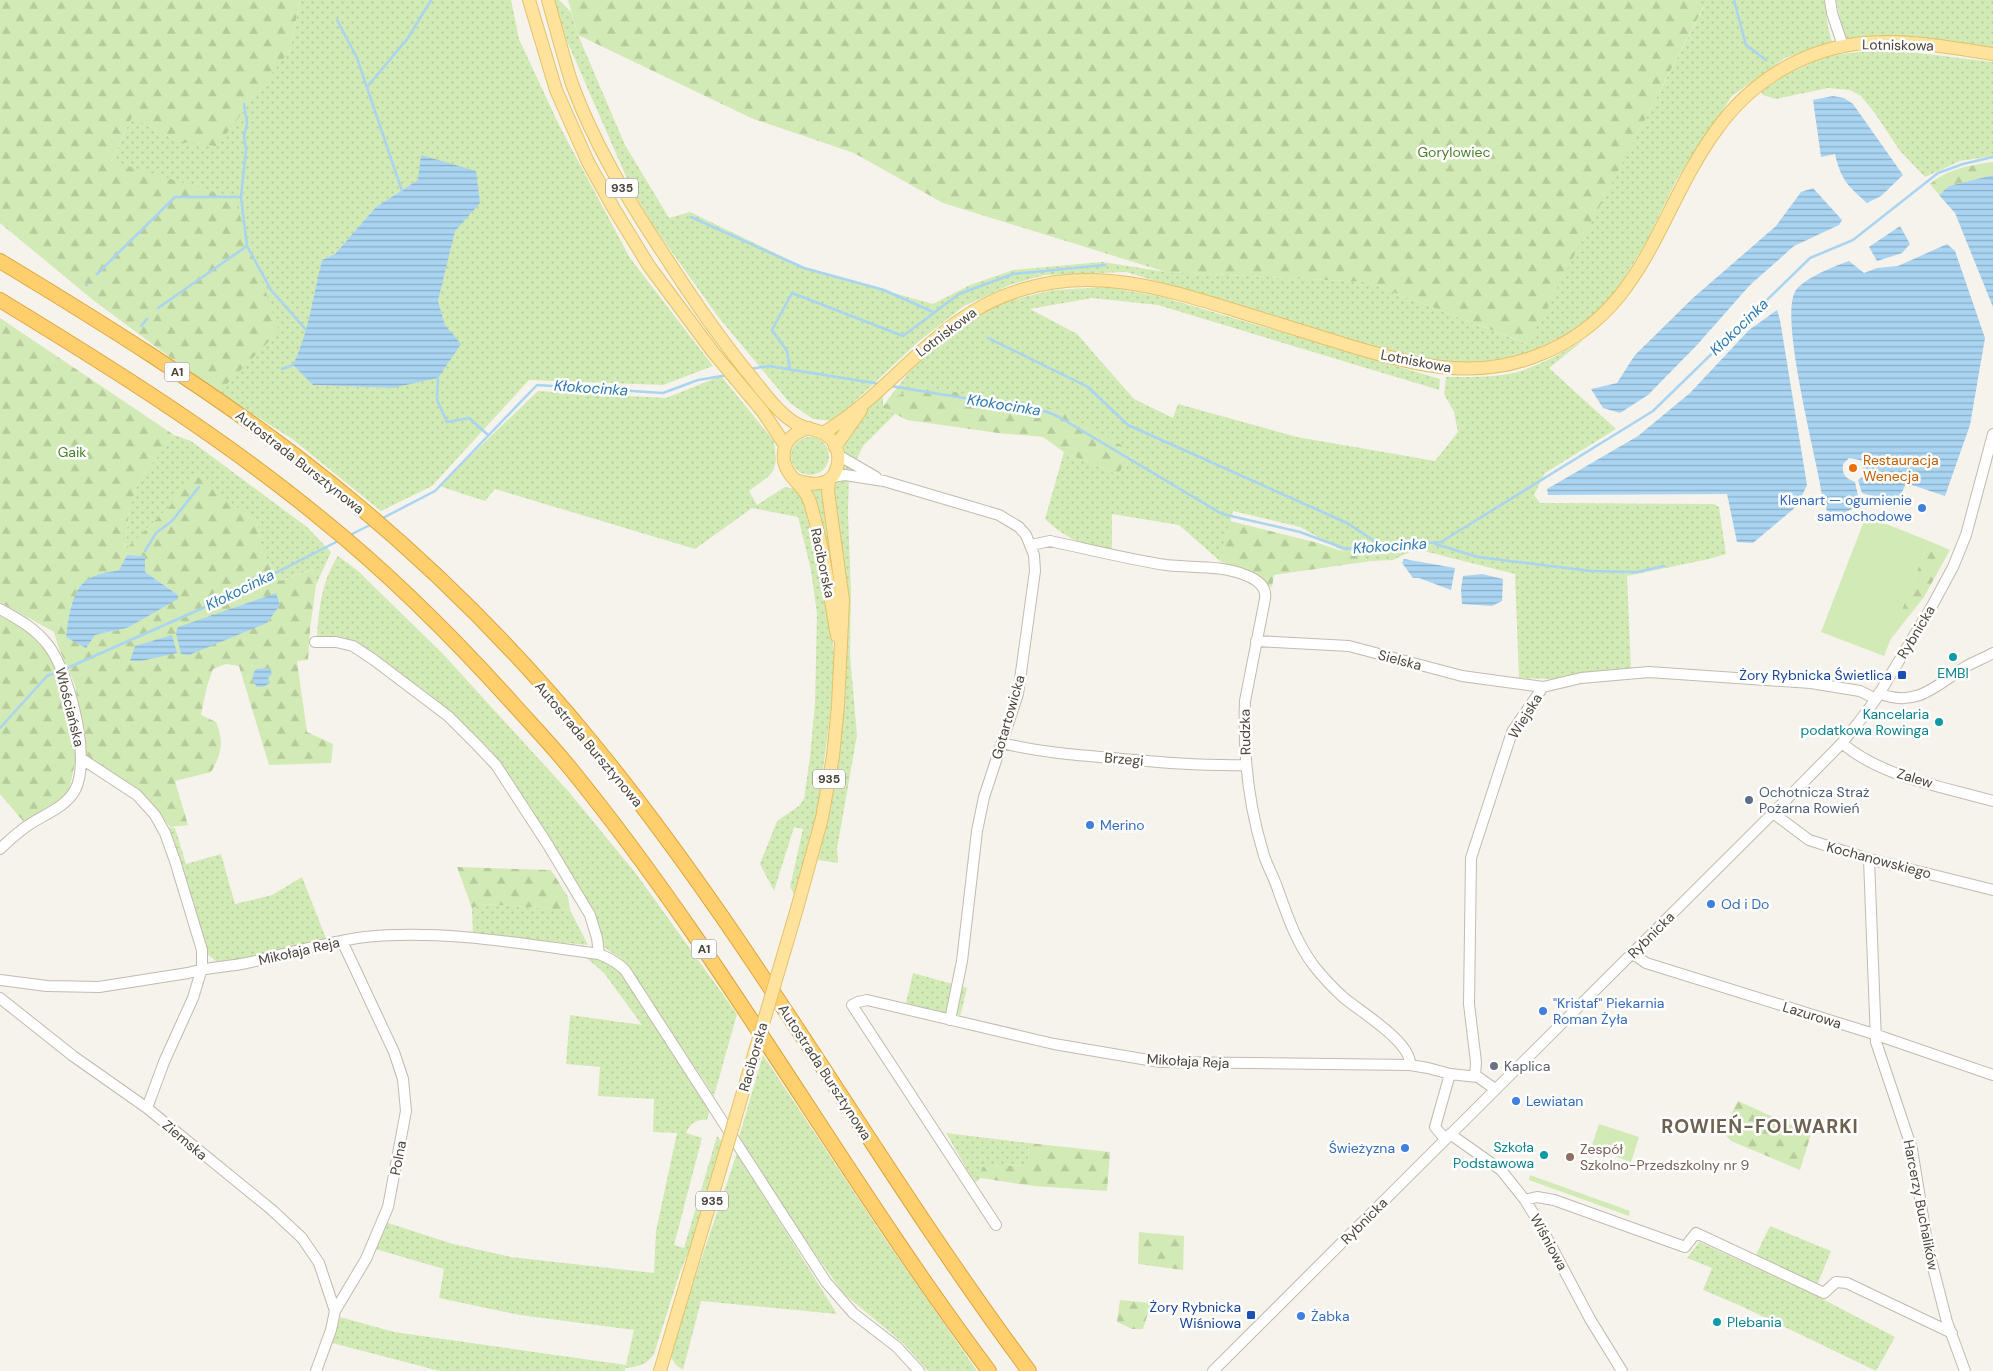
<svg xmlns="http://www.w3.org/2000/svg" width="1993" height="1371" viewBox="0 0 1993 1371" font-family="'DM Sans',sans-serif">
<style>
.grass{fill:url(#grass-dots);fill-rule:evenodd}
.forest{fill:url(#forest-firs);fill-rule:evenodd}
.pitch{fill:#d2eab5}
.water{fill:url(#water-rules)}
.lines{fill:none;stroke-linecap:round;stroke-linejoin:round}
.stream{stroke:#a9d4f2;stroke-width:2.5}
.minor-casing{stroke:#c2bbae;stroke-width:12}
.major-casing{stroke:#e6c16a;stroke-width:14}
.highway-casing{stroke:#e0a43c;stroke-width:16}
.minor{stroke:#fff;stroke-width:10}
.major{stroke:#ffe39c;stroke-width:12}
.highway{stroke:#ffcf6e;stroke-width:14}
.major-bridge-casing{stroke:#e6c16a;stroke-width:14;stroke-linecap:butt}
.major-bridge{stroke:#ffe39c;stroke-width:12}
.food-dot{fill:#e8710a;stroke:#fff;stroke-width:2}
.shop-dot{fill:#3f7fe0;stroke:#fff;stroke-width:2}
.culture-dot{fill:#0f9aa8;stroke:#fff;stroke-width:2}
.transit-dot{fill:#1a4fb4;stroke:#fff;stroke-width:2}
.service-dot{fill:#5c6f8a;stroke:#fff;stroke-width:2}
.worship-dot{fill:#6b7280;stroke:#fff;stroke-width:2}
.education-dot{fill:#8d6e63;stroke:#fff;stroke-width:2}
.labels{text-anchor:middle;stroke-width:5;stroke-linejoin:round;paint-order:stroke}
.shield{fill:#fff;stroke:#817c74;stroke-width:1}
.shield-label{font-size:12px;font-weight:bold;fill:#4b4439}
.street-label{font-size:14px;fill:#4b4439;stroke:#fff}
.park-label{font-size:14px;fill:#4a7f2a;stroke:#fff}
.food-label{font-size:14px;fill:#c56008;stroke:#fff;text-anchor:start}
.shop-label{font-size:14px;fill:#366cbe;stroke:#fff;text-anchor:start}
.culture-label{font-size:14px;fill:#0d838f;stroke:#fff;text-anchor:end}
.transit-label{font-size:14px;fill:#164399;stroke:#fff;text-anchor:end}
.service-label{font-size:14px;fill:#4e5e75;stroke:#fff;text-anchor:start}
.worship-label{font-size:14px;fill:#5b616d;stroke:#fff;text-anchor:start}
.education-label{font-size:14px;fill:#785e54;stroke:#fff;text-anchor:start}
.water-label{font-size:15px;font-style:italic;fill:#2e7ab2;stroke:#fff}
.district-label{font-size:19px;font-weight:bold;letter-spacing:1px;fill:#6e6250;stroke:#fff}
</style>
<defs>
<pattern id="grass-dots" width="8" height="8" patternUnits="userSpaceOnUse" patternTransform="scale(1.25)"><rect width="8" height="8" fill="#d2eab5"/><path d="M2 2h.1M6 6h.1" fill="none" stroke="#b6ca9c" stroke-width="1.8" stroke-linecap="round"/></pattern>
<pattern id="forest-firs" width="22" height="20" patternUnits="userSpaceOnUse" patternTransform="scale(1.25)"><rect width="22" height="20" fill="#d2eab5"/><path d="M5 1l3.5 6h-7zM16 11l3.5 6h-7z" fill="#b6ca9c"/></pattern>
<pattern id="water-rules" width="6" height="5" patternUnits="userSpaceOnUse" patternTransform="scale(1.25)"><rect width="6" height="5" fill="#a9d4f2"/><path d="M0 2.5h6" fill="none" stroke="#8caec5"/></pattern>
</defs>
<rect width="100%" height="100%" fill="#f6f3ec"/>
<path class="grass" d="M300,0h211l8,39 40,86 71,133 83,108 -50,19 -134,-5 -97,106 -51,25 -90,-73 -73,-45 -107,-231 21,-45 47,25 111,-91zM476,171l-23,66 -15,64 7,24 -53,63 -79,-3 -11,-38 8,-26 12,-61 13,-6 41,-47 42,-27z
M554,0h5l12,12 7,23 47,110 44,73 21,-6 120,58 123,34 37,-19 43,-15 89,-8 64,10 201,10 160,62 177,-337 -12,-7h132l4,27 4,15 -47,16 -53,38 -55,83 -29,60 -30,49 -23,25 -26,20 -39,19 -24,8 -36,4 -47,-3 -297,-89 -81,3 -33,9 -48,22 -46,36 -65,61 -21,18 -19,-2 -23,-16 -71,-85 -65,-91 -23,-39 -64,-147z
M1836,0h157v48l-126,-11 -22,2z
M1885,49l108,13v94l-33,5 -35,16 -25,-26 -26,-39 -13,-16 -11,-6 -22,-2 -52,11 -13,-4 -2,-4 25,-16 40,-19z
M1108,287l54,10 278,82 -1,11 -281,-85 -66,-7 -62,11 47,25 57,65 39,19 5,-14 119,33 138,24 23,-29 -4,-20 -10,-18 2,-17c26,0 54,1 78,-7 22,-8 41,-19 60,-30l-35,28 67,61 -71,44 -11,22 6,8 174,1 5,3 7,47 -17,5 -82,17 4,94 -76,9 -36,-1 -4,-104 -99,-25 -23,11 -22,1 -23,-7 -48,-27 -67,-16 -13,50 -41,-36 -67,-11v37c-30,-7 -43,-10 -67,-32l19,-67 55,23 8,-26 -245,-42 13,7 -32,32 -14,30 -1,37 3,81 -1,61 7,80 -20,114 1,14 -20,-3 14,-62 8,-63 -6,-248 11,-29 -1,-9 2,-12 19,-27 18,-16v12l29,-38 54,-46 37,-20 50,-12z
M721,376l53,65 2,19 -2,9 -5,7 -20,15 8,14 28,-18 10,2 8,11 25,102 6,53v32l-17,127 -21,83 -6,-10 13,-58 -9,-2 -20,64 -14,-27 17,-43 22,-15 5,-7 6,-42 5,-54 2,-89 -6,-44 -13,-53 -46,-9 -57,41 -200,-60 -10,12 -46,-15 99,-95 128,7z
M174,435l17,6 116,86 24,25 -15,33 -3,-16 -33,12 -18,-31 -5,-27 -64,-49 -23,32 -45,45 4,-41 9,-28z
M791 456a19 19 0 1 1 38 0a19 19 0 1 1-38 0Z
M822,490l13,96 -23,-95z
M338,556l20,15 85,83 126,138 68,83 100,139 -23,82 -85,-128 -9,-10 -15,-10 -95,-170 -19,-28 -45,-42 -91,-67 -14,-3 -24,-1c2,-29 5,-57 21,-81z
M165,827l10,1 11,36 35,-10 14,50 37,-9 30,-18 25,64 -94,20h-17l-9,-7z
M483,904l87,6 18,35 -115,-11 -1,-26z
M583,955l24,7 13,10 91,133 -4,15c-11,-1 -17,4 -21,13l16,5 -28,107 10,3 33,-112 8,9 -35,104 -9,20 -27,85c-8,11 -16,13 -29,14v3h-185l-108,-28 8,-26 54,15 232,33 8,-35 -114,-15 -81,-17 5,-29 -69,-20 10,-27 68,22 58,13 143,16 2,-42 21,-98 -24,-1 1,-33 -56,-3 2,-29 -34,-3 4,-49 72,10 -38,-52z
M913,973l54,15 -7,29 -54,-14z
M763,1055l120,181 94,135h-49l-25,-28 -60,-50 -27,-38 -2,1 -75,-119z
M946,1133l83,10 -1,22 -45,2 -2,11 -6,5z
M737,1153l100,161 -136,-13 -18,69 -7,-5 -6,-9 6,-22z
M1770,1226l61,25 -14,34 -63,-26z
M1699,1242l114,52 82,43 -19,34 -135,-65 -38,-16 9,-22 -25,-10z"/>
<path class="forest" d="M0,0h300l-10,50 -73,96 -38,-4 -47,-25 -21,44 123,37 45,133 -61,62 -125,-93 -93,-77z
M568,0h1124l12,6 -176,338 -161,-62 -201,-10 -223,-69 -89,-50 -103,-35 -173,-83z
M1993,162v13l-44,11 -10,9 -9,-11c17,-15 41,-19 63,-22z
M0,318l174,117 -36,47 -9,28 -4,40 45,-44 23,-33 64,50 5,27 18,31 34,-12 2,16 -6,44 -2,31 -11,1 10,71 26,12 -2,19 -62,2 -30,-99 -13,-2 -13,5 -6,17 -6,29 15,7c8,20 6,31 -5,50l-36,9 13,44 -18,2 -24,-31 -59,-38 -12,-73 -17,-39 -4,-14 -54,-30zM127,555l18,1v16l33,23 -51,33 -32,7 -29,2 5,-32 20,-28 29,-7z
M915,385l144,25 69,39 -9,26 -55,-23 -21,-15 -45,-4 -91,-13 -25,-13z
M1230,521l88,22 53,18 -97,14 -2,12 -52,-26z
M1929,541l21,9 -26,47 -34,43z
M0,616l25,13 20,21 10,17 11,38 11,49 -8,36 -6,8 -40,23 -23,-27z
M457,867l94,3 17,27 2,13 -87,-6 -11,4z
M1738,1101l73,33 -11,36 -69,-29 -9,-10z
M1029,1143l81,9 -3,39 -74,-5 -52,-8 1,-11 46,-2z
M1139,1232l45,4 -1,34 -45,-6z
M1120,1300l31,3 -8,26h-11l-15,-7z"/>
<path class="pitch" d="M1866,516l63,25 -45,115 -63,-24z
M1599,1124l40,13 -8,25 -40,-14z
M1530,1175l100,36 -1,5 -100,-36z"/>
<path class="water" d="M1833,96l11,2 9,6 50,71 -22,21 -14,7c-19,-17 -26,-23 -32,-49l-14,3 -8,-57z
M421,155l55,16 4,32 -25,28 -17,70 7,24 16,19 -23,34 -46,10 -79,-3 -20,-20c16,-33 20,-69 29,-105l13,-6 41,-47 42,-27z
M1993,175v132l-38,-94 -16,-18 10,-9z
M1813,188l29,32 -3,5 -45,21 -44,39 -53,60 -49,50 -28,18 -17,-5 -12,-19 26,-6 18,-28 58,-57 83,-72 25,-34z
M1900,226l10,18 -8,9 -25,8 -8,-14z
M1947,244l8,7 30,87 -15,87 -25,71 -39,-13 -9,21 -35,-11 -4,-13 4,-3 1,-13 -3,-4 -11,-2 -6,6c-1,11 2,14 12,18l4,18 -5,8 -14,7 -13,-4 -5,-16c-5,-37 -44,-180 -26,-205 10,-13 39,-24 53,-29l15,12 13,-5 21,-2z
M1777,310l3,10 27,165 -10,21 -44,37 -16,-1 -10,-48 -179,1 -1,-6 91,-53 52,-43 59,-63z
M127,555l18,1v16l33,23v4l-51,29 -32,7 -9,13 -20,-11c3,-20 5,-51 26,-60 8,-4 19,-5 27,-7z
M1404,559l51,9 -4,22 -32,-12h-6l-11,-15z
M1482,574l21,5 -1,22 -10,5 -30,-2 -1,-15 2,-13z
M276,593l4,12 -13,18 -78,32 -8,-1 -5,-21 2,-6z
M172,635l5,18 -36,8h-11l5,-15z
M269,668l3,6 -4,4 2,5 -7,4h-6c-5,-7 -6,-11 -1,-18z"/>
<g class="lines">
<path class="stream" d="M1734,0l12,45 20,15
M337,20l20,38 45,133
M367,87l41,-49 23,-38
M244,104l3,19 -3,13 2,14 -5,47 6,49 24,44 36,41
M691,217l113,51 80,22 49,22
M97,274l78,-77h66
M86,285h1
M158,308l89,-62
M141,326l6,-7
M988,338l100,49 40,38 219,98 35,23
M282,369l11,-4
M750,369l19,-3 111,18
M790,369l-3,-18 -15,-21 20,-37 111,43 56,-42 54,-20 92,-9
M438,378l-1,22 10,22 22,-4 19,17
M891,386l157,26 11,5 163,97 78,18 46,17 95,-7 212,-131 157,-153 43,-18 85,-67 25,-9 30,-7
M381,519l54,-28 102,-106 126,8 35,-13 30,-5
M350,535l22,-11
M1435,544l43,13 113,14 46,1 27,-6
M145,551l11,-18 16,-12 27,-34
M65,669l165,-73 110,-56
M0,728l47,-52 13,-5"/>
<g class="minor-casing">
<path id="minor" d="M1830,0l2,13 11,33
M838,455l38,22
M832,477l13,-2 39,6 115,34 20,12 7,8 8,20 1,16 -17,123 -34,103 -7,34 -15,130 -12,59
M1031,545l19,-4c38,8 77,18 116,24 26,3 55,0 79,10 11,4 22,11 20,24l-20,102c-2,51 3,102 18,151 3,12 10,23 14,35 10,28 19,55 37,79 8,10 19,22 29,31 16,14 69,45 67,68
M0,609c18,10 35,19 48,36 21,27 44,114 27,145 -10,19 -36,26 -52,39 -8,6 -16,13 -23,20
M1256,641l93,5 113,30 81,11
M315,642h21l17,4 21,14 74,56 29,29 19,20 52,80 42,70 7,23 2,16
M1879,693c36,16 58,-8 86,-26 9,-5 19,-9 28,-14
M1002,743c36,9 73,12 110,15 45,4 89,8 134,7
M1842,743c39,34 102,44 151,58
M82,759l55,36 18,20 10,18 10,28 27,89v18l-9,30 -29,64 -17,46
M1773,813l36,27 60,19 124,31
M1869,859l7,183 36,107 16,99 19,74 18,49
M1632,953l14,10 228,71 119,41
M0,980l47,6 52,1 89,-14c19,-6 39,-6 59,-10 39,-9 79,-21 118,-26 76,-8 159,7 234,17 10,4 18,8 26,16l201,312 27,31 44,34 22,24
M0,998l73,58 74,52 125,102 30,28 17,25 16,48
M1475,1076l1,-14 -7,-58 2,-146 41,-126 31,-45 38,-9 68,-6 162,11 49,8 16,8
M1450,1134l51,36 24,30 13,21 52,98 32,52
M1445,1139l-10,-12 15,-53
M1525,1200l12,-3 17,3 131,47 11,-14 128,60 12,-11 11,1 105,50
M996,1225l-144,-220 6,-3 9,-2 187,44 106,18 250,3 18,3 22,6 28,3 17,12
M316,1371l15,-41 4,-19 31,-52 22,-52 18,-96 -3,-32 -9,-27 -52,-111
M1213,1371l560,-558 69,-70 16,-20 18,-24 56,-93 21,-39 13,-32 27,-101"/>
</g>
<g class="major-casing">
<path id="major" d="M529,0l27,90 32,72 26,47 35,57 64,86 50,60 22,33
M548,0c8,28 15,56 24,84 22,60 56,116 91,169 27,42 54,82 85,120 14,17 33,45 53,53 12,5 25,4 33,17 8,13 5,37 -13,40 -9,2 -17,0 -26,-3
M809,428c-17,5 -27,14 -25,32 2,17 21,26 26,42 13,43 19,89 27,134
M823,433c74,-44 113,-119 201,-144 72,-22 141,0 210,21 38,12 75,23 113,35 62,19 125,36 189,11 110,-41 120,-144 181,-227 33,-46 82,-77 138,-85 46,-6 93,3 138,10
M835,447l26,-37
M798,905l24,-87 11,-62 5,-50 5,-106 -15,-108 1,-12
M660,1371l65,-218"/>
</g>
<g class="highway-casing">
<path id="highway" d="M0,261c101,61 202,124 296,195 110,84 211,182 298,289 161,197 283,422 435,626
M0,300c110,67 219,135 319,217 71,57 136,122 197,190 18,20 37,40 54,61 155,190 272,407 419,603"/>
</g>
<use href="#minor" class="minor"/>
<use href="#major" class="major"/>
<use href="#highway" class="highway"/>
<g class="major-bridge-casing">
<path id="major-bridge" d="M725,1153l73,-248"/>
</g>
<use href="#major-bridge" class="major-bridge"/>
</g>
<circle class="food-dot" cx="1853" cy="468" r="5"/>
<g class="shop-dot">
<circle cx="1922" cy="508" r="5"/>
<circle cx="1090" cy="825" r="5"/>
<circle cx="1711" cy="904" r="5"/>
<circle cx="1543" cy="1011" r="5"/>
<circle cx="1516" cy="1101" r="5"/>
<circle cx="1405" cy="1148" r="5"/>
<circle cx="1301" cy="1316" r="5"/>
</g>
<g class="culture-dot">
<circle cx="1953" cy="657" r="5"/>
<circle cx="1939" cy="722" r="5"/>
<circle cx="1544" cy="1155" r="5"/>
<circle cx="1717" cy="1322" r="5"/>
</g>
<g class="transit-dot">
<rect x="1897" y="670" width="10" height="10" rx="2.5"/>
<rect x="1246" y="1310" width="10" height="10" rx="2.5"/>
</g>
<circle class="service-dot" cx="1749" cy="800" r="5"/>
<circle class="worship-dot" cx="1494" cy="1066" r="5"/>
<circle class="education-dot" cx="1570" cy="1157" r="5"/>
<g class="labels">
<g class="shield">
<rect x="606" y="178.5" width="32" height="19" rx="4"/>
<rect x="164.5" y="362.5" width="25" height="19" rx="4"/>
<rect x="813" y="769.5" width="32" height="19" rx="4"/>
<rect x="691.5" y="939.5" width="25" height="19" rx="4"/>
<rect x="696" y="1191.5" width="32" height="19" rx="4"/>
</g>
<g class="shield-label">
<text x="622" y="192">935</text>
<text x="177" y="376">A1</text>
<text x="829" y="783">935</text>
<text x="704" y="953">A1</text>
<text x="712" y="1205">935</text>
</g>
<g class="street-label">
<text transform="translate(1898 45) rotate(1)" y="5">Lotniskowa</text>
<text transform="translate(946 332) rotate(-37)" y="5">Lotniskowa</text>
<text transform="translate(1416 361) rotate(11)" y="5">Lotniskowa</text>
<text transform="translate(300 462) rotate(38)" y="5">Autostrada Bursztynowa</text>
<text transform="translate(823 563) rotate(78)" y="5">Raciborska</text>
<text transform="translate(1916 632) rotate(-59)" y="5">Rybnicka</text>
<text transform="translate(1400 660) rotate(15)" y="5">Sielska</text>
<text transform="translate(70 707) rotate(76)" y="5">Włościańska</text>
<text transform="translate(1525 716) rotate(-58)" y="5">Wiejska</text>
<text transform="translate(1008 717) rotate(-74)" y="5">Gotartowicka</text>
<text transform="translate(1245 732) rotate(-91)" y="5">Rudzka</text>
<text transform="translate(589 744) rotate(50)" y="5">Autostrada Bursztynowa</text>
<text transform="translate(1124 759) rotate(5)" y="5">Brzegi</text>
<text transform="translate(1915 778) rotate(17)" y="5">Zalew</text>
<text transform="translate(1879 860) rotate(15)" y="5">Kochanowskiego</text>
<text transform="translate(1651 935) rotate(-45)" y="5">Rybnicka</text>
<text transform="translate(299 951) rotate(-13)" y="5">Mikołaja Reja</text>
<text transform="translate(1812 1015) rotate(17)" y="5">Lazurowa</text>
<text transform="translate(753 1057) rotate(-74)" y="5">Raciborska</text>
<text transform="translate(1188 1061) rotate(3)" y="5">Mikołaja Reja</text>
<text transform="translate(825 1072) rotate(57)" y="5">Autostrada Bursztynowa</text>
<text transform="translate(185 1140) rotate(40)" y="5">Ziemska</text>
<text transform="translate(398 1158) rotate(-79)" y="5">Polna</text>
<text transform="translate(1921 1205) rotate(79)" y="5">Harcerzy Buchalików</text>
<text transform="translate(1364 1221) rotate(-45)" y="5">Rybnicka</text>
<text transform="translate(1549 1242) rotate(61)" y="5">Wiśniowa</text>
</g>
<g class="park-label">
<text x="1454" y="157">Gorylowiec</text>
<text x="72" y="457">Gaik</text>
</g>
<g class="food-label">
<text x="1863" y="465">Restauracja<tspan x="1863" dy="16">Wenecja</tspan></text>
</g>
<g class="shop-label">
<text x="1912" y="505" text-anchor="end">Klenart — ogumienie<tspan x="1912" dy="16">samochodowe</tspan></text>
<text x="1100" y="830">Merino</text>
<text x="1721" y="909">Od i Do</text>
<text x="1553" y="1008">"Kristaf" Piekarnia<tspan x="1553" dy="16">Roman Żyła</tspan></text>
<text x="1526" y="1106">Lewiatan</text>
<text x="1395" y="1153" text-anchor="end">Świeżyzna</text>
<text x="1311" y="1321">Żabka</text>
</g>
<g class="culture-label">
<text x="1953" y="678" text-anchor="middle">EMBI</text>
<text x="1929" y="719">Kancelaria<tspan x="1929" dy="16">podatkowa Rowinga</tspan></text>
<text x="1534" y="1152">Szkoła<tspan x="1534" dy="16">Podstawowa</tspan></text>
<text x="1727" y="1327" text-anchor="start">Plebania</text>
</g>
<g class="transit-label">
<text x="1892" y="680">Żory Rybnicka Świetlica</text>
<text x="1241" y="1312">Żory Rybnicka<tspan x="1241" dy="16">Wiśniowa</tspan></text>
</g>
<g class="service-label">
<text x="1759" y="797">Ochotnicza Straż<tspan x="1759" dy="16">Pożarna Rowień</tspan></text>
</g>
<g class="worship-label">
<text x="1504" y="1071">Kaplica</text>
</g>
<g class="education-label">
<text x="1580" y="1154">Zespół<tspan x="1580" dy="16">Szkolno-Przedszkolny nr 9</tspan></text>
</g>
<g class="water-label">
<text transform="translate(1739 327) rotate(-44)" y="5">Kłokocinka</text>
<text transform="translate(591 388) rotate(4)" y="5">Kłokocinka</text>
<text transform="translate(1004 405) rotate(9)" y="5">Kłokocinka</text>
<text transform="translate(1390 546) rotate(-4)" y="5">Kłokocinka</text>
<text transform="translate(240 590) rotate(-26)" y="5">Kłokocinka</text>
</g>
<g class="district-label">
<text x="1760" y="1133">ROWIEŃ-FOLWARKI</text>
</g>
</g>
</svg>
